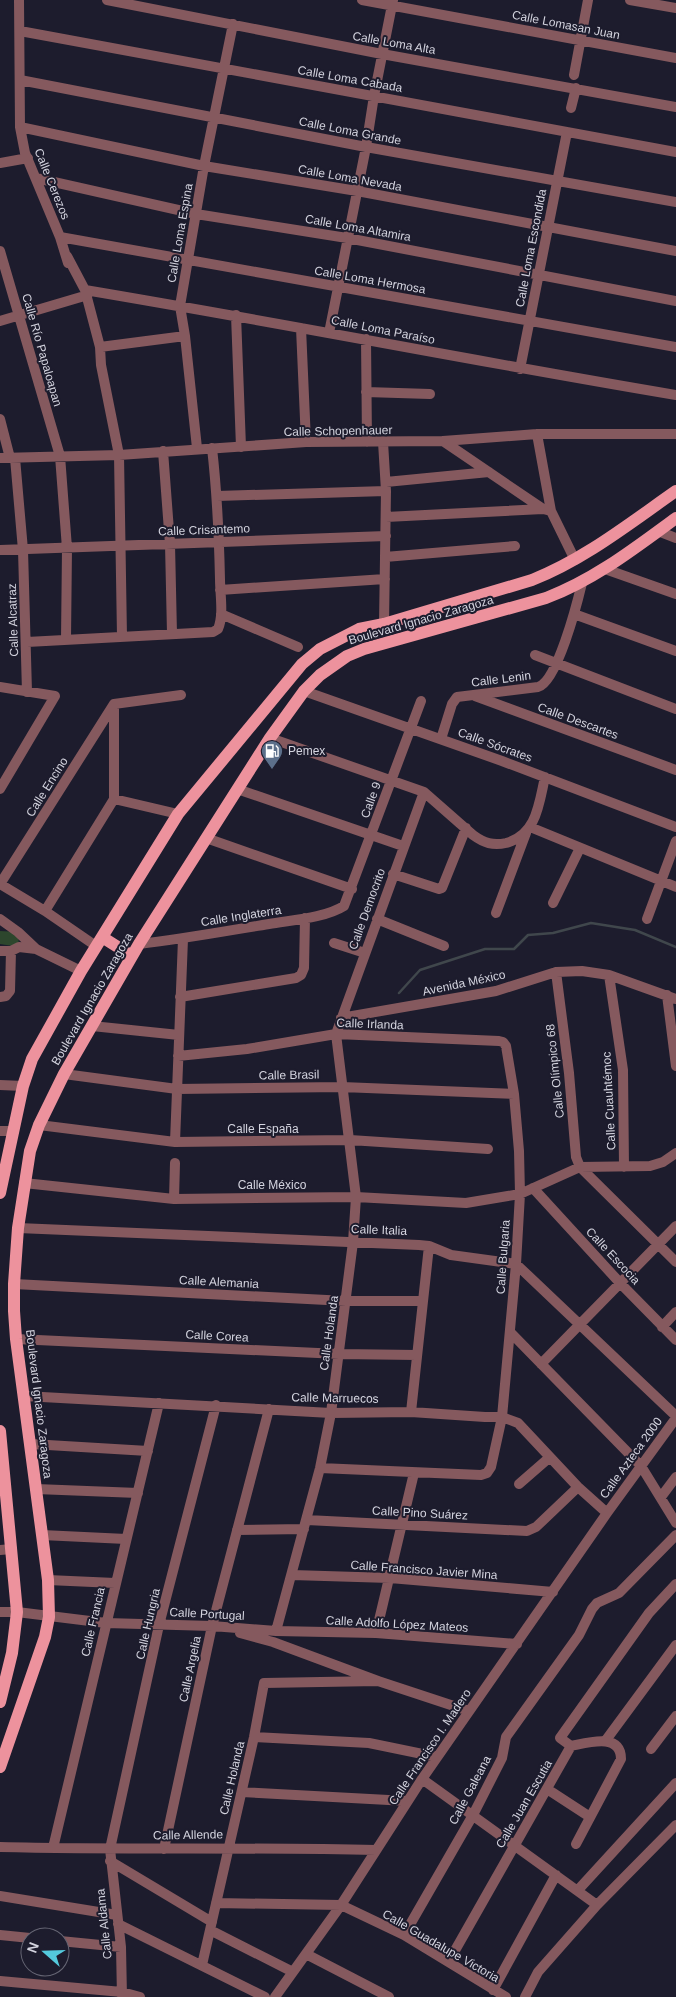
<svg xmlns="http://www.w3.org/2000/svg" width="676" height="1997" viewBox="0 0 676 1997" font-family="Helvetica,sans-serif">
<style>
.green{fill:#2d462d}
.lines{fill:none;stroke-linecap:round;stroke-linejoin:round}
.stream{stroke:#40474c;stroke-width:2.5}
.minor{stroke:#85595e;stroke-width:10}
.major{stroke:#ed929d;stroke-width:12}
.labels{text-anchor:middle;stroke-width:4;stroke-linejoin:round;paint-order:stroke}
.street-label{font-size:12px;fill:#d4d4df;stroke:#1d1c2d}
.poi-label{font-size:12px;fill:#d4d4df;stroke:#1d1c2d;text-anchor:start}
</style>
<rect width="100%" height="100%" fill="#1d1c2d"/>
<path class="green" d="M0,931l18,1 1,15 -19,-3z"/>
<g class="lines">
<path class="stream" d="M399,993l21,-23 65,-21h29l14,-14 25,-2 38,-10 44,7 41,17"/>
<path class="minor" d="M19,0l1,127 5,26 35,84 8,26
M107,0l275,54 294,53
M362,0l314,58
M630,0l46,8
M20,31l656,121
M574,75l14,-75
M20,80l346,67 310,55
M571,108l5,-20
M20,127l184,39 153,25 319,60
M0,163l28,-5
M36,178l160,36 151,24 329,63
M60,237l616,110
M0,251l60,205 7,92 -1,91
M67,256l18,34 15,57 1,18 18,90 3,182
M85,290c197,33 394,72 591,105
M236,315l5,132
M0,321l81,-24
M301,328l5,114
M329,333l37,-186 8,-51 19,-96
M366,339l1,103
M100,347l85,-11
M520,369l47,-237
M366,392l64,2
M0,419l10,39
M537,434l14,77 24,49
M443,441l100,68
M383,442l3,49 -2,133
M197,448l-12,-112 -5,-30 24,-140 29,-142
M163,451l7,93 2,90
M0,458l119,-3 187,-13 137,-1 94,-7h139
M15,458l8,92 4,142
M386,482l103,-10
M217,496l169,-5
M386,517l157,-8 8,2
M658,531l18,7
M0,550l386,-14
M385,557l130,-11
M605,569l71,25
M220,590l165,-11
M221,614l77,33
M574,614l102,37
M27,642l186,-10 5,-3c6,-14 2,-34 2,-50 -1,-44 -3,-87 -8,-131
M535,655l141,54
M0,687l55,9 -55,93
M304,691l198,70 174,66
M475,696l201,74
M114,704l67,-9
M114,705v94
M270,738l154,54 49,43c11,8 20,11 33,8 31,-8 33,-40 39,-66
M441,739l11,-35 5,-7 81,-10c19,-5 39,-83 44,-104
M237,789l166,57
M114,799l64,15
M530,827l146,60
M206,838l146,51
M393,874l46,15 3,-1 24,-60
M553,903l27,-55
M45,911l69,-112
M496,913l30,-80
M0,919l18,13 18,17 45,22
M377,919l67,27
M647,919l29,-78
M334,943l31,10
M139,944c44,-5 87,-13 130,-20 23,-4 56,-6 75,-18l77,-205
M96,946l-51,-35 -45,-27 114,-180
M0,951h11l8,-4 17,2
M556,972l13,101 7,84 4,10 96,95
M609,975l14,95 1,97
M667,995l9,71
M0,997l6,-1 4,-5 1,-40
M180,997l116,-19 5,-3 3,-7 1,-50
M341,1018l155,-27 60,-19 26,-1 27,4 67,24
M92,1026l87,9
M178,1056l69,-7 89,-15 163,7 4,1 3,4 8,48 5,57 1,43 -4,70 -14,153 -11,50 -4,6 -6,2 -161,-7
M64,1074l113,15 165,-2 172,7
M0,1085l23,1
M39,1125l136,17 175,-2 138,9
M0,1131h13
M175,1142l8,-203
M24,1183l150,16 182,-2 110,6 54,-9 60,-27 70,-1 13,-4 13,-9
M533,1188l88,96 55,56
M174,1199l1,-36
M18,1228l401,17 10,1 22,9 65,9 160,152
M14,1284l332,17h77
M662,1327l14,-15
M510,1332l131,134 35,57
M16,1339l323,15 78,1
M541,1364l135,-138
M24,1396l307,17 80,-1 74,5h17l16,6 60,64 29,26
M411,1412l18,-166
M31,1444l117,7
M519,1484l31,-27
M36,1489l102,4
M661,1497l15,-20
M307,1520l220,11 9,-4 42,-40
M237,1530l67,-1
M42,1535l84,4
M0,1550l12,-1
M292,1575l98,3 163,14
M48,1580l67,3
M0,1612h17l89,11 106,3 64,5 100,2 141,11
M276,1631l44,-163 11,-55 22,-171 3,-45 -20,-163 88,-242
M240,1633l33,9 105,39 91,30
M376,1633l38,-160
M254,1737l115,6 68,14
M606,1740l70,-95
M571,1746l-11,-8 89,-125 27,-29
M571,1746c16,-3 50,-14 50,13l-45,85
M651,1749l25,-33
M422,1779l175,126
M547,1789l43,28
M242,1792l165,9
M0,1847c125,3 251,0 376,3
M53,1848l106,-445
M164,1849l48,-223 57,-217
M110,1861l102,61
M578,1890l98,-107
M0,1896l117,19
M216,1903l125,2 63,30 102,62
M118,1924l147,73
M210,1930l83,42
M0,1935l30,3
M404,1935l69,-120 29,-57 4,-21 73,-102 13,-26 5,-6 22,-10 57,-58
M60,1941l61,6
M306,1954l83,43
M449,1961l122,-215
M202,1965l52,-228 10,-54 114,-2
M0,1981l122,11 18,5
M493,1990l63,-115
M122,1997l-1,-50 -11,-98 49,-224 57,-220
M275,1997l66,-92 81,-126 185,-266 69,-95
M525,1997l13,-25 59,-67 79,-80"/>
<path class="major" d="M102,937l30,19
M0,1193l23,-107 9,-27 49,-88 97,-157 124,-150 18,-15 39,-20 25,-5 148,-44c53,-21 98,-57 144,-89
M0,1431l17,181 -5,41 -12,49
M0,1767l45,-130 4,-20 -1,-37 -32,-241 -2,-28v-27l4,-56 12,-77 9,-26 25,-51 75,-130 131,-206 34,-47 16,-16 27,-19 17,-7 182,-51c48,-18 89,-50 130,-80"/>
</g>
<defs>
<g id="fuel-pin" transform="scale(1.125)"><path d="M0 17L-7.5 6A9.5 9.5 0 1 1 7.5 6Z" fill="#5c6f8a" stroke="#1d1c2d"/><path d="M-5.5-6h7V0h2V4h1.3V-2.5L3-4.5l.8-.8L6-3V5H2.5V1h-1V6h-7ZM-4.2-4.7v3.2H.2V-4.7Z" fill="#fff"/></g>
</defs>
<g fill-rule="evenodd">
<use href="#fuel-pin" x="272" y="751"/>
</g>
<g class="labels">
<g class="street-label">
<text transform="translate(566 25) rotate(11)" y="4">Calle Lomasan Juan</text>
<text transform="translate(394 43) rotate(10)" y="4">Calle Loma Alta</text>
<text transform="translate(350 79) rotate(10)" y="4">Calle Loma Cabada</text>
<text transform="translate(350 131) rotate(11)" y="4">Calle Loma Grande</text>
<text transform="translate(350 178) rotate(10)" y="4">Calle Loma Nevada</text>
<text transform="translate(52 184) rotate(68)" y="4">Calle Cerezos</text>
<text transform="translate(358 228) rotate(10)" y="4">Calle Loma Altamira</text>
<text transform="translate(180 233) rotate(-80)" y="4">Calle Loma Espina</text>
<text transform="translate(531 248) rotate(-79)" y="4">Calle Loma Escondida</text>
<text transform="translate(370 280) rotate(10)" y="4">Calle Loma Hermosa</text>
<text transform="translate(383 330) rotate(11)" y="4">Calle Loma Paraíso</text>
<text transform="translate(42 350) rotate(74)" y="4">Calle Río Papaloapan</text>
<text transform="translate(338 431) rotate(-1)" y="4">Calle Schopenhauer</text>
<text transform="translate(204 530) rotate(-2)" y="4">Calle Crisantemo</text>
<text transform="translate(13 620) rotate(-92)" y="4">Calle Alcatraz</text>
<text transform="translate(421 620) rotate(-16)" y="4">Boulevard Ignacio Zaragoza</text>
<text transform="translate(501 679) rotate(-7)" y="4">Calle Lenin</text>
<text transform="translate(578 721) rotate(20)" y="4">Calle Descartes</text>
<text transform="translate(495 745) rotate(20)" y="4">Calle Sócrates</text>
<text transform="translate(47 787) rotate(-58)" y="4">Calle Encino</text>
<text transform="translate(371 800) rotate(-70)" y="4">Calle 9</text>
<text transform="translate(367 909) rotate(-70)" y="4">Calle Democrito</text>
<text transform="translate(241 916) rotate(-9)" y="4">Calle Inglaterra</text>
<text transform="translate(464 983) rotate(-12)" y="4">Avenida México</text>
<text transform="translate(92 999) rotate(-60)" y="4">Boulevard Ignacio Zaragoza</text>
<text transform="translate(370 1024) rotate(2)" y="4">Calle Irlanda</text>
<text transform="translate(555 1071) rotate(-96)" y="4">Calle Olímpico 68</text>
<text transform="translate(289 1075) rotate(-1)" y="4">Calle Brasil</text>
<text transform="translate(609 1101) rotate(-93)" y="4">Calle Cuauhtémoc</text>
<text x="263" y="1133">Calle España</text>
<text x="272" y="1189">Calle México</text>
<text transform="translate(379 1230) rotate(2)" y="4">Calle Italia</text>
<text transform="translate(613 1256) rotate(47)" y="4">Calle Escocia</text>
<text transform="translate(503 1257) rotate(-86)" y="4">Calle Bulgaria</text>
<text transform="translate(219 1282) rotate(3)" y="4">Calle Alemania</text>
<text transform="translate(329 1333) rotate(-82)" y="4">Calle Holanda</text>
<text transform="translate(217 1336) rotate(3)" y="4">Calle Corea</text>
<text transform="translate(335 1398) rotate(1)" y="4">Calle Marruecos</text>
<text transform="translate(39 1404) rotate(83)" y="4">Boulevard Ignacio Zaragoza</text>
<text transform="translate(631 1458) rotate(-54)" y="4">Calle Azteca 2000</text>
<text transform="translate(420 1513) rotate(3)" y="4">Calle Pino Suárez</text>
<text transform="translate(424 1570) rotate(4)" y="4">Calle Francisco Javier Mina</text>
<text transform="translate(207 1614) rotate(3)" y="4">Calle Portugal</text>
<text transform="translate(93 1622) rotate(-77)" y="4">Calle Francia</text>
<text transform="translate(148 1624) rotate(-77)" y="4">Calle Hungria</text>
<text transform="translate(397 1624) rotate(3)" y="4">Calle Adolfo López Mateos</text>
<text transform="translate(190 1669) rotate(-78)" y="4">Calle Argelia</text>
<text transform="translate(430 1747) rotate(-56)" y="4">Calle Francisco I. Madero</text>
<text transform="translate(232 1778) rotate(-77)" y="4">Calle Holanda</text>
<text transform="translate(470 1790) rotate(-62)" y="4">Calle Galeana</text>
<text transform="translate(524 1804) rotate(-60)" y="4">Calle Juan Escutia</text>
<text transform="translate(188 1835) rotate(-1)" y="4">Calle Allende</text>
<text transform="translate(104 1924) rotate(-96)" y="4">Calle Aldama</text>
<text transform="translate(441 1946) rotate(30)" y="4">Calle Guadalupe Victoria</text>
</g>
<g class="poi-label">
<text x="288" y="755">Pemex</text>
</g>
</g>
<g transform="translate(45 1952) rotate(290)"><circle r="24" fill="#1d1c2d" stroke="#666674"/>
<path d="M0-4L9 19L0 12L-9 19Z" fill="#54cadd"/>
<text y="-8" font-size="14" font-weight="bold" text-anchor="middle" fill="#d4d4df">N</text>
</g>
</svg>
